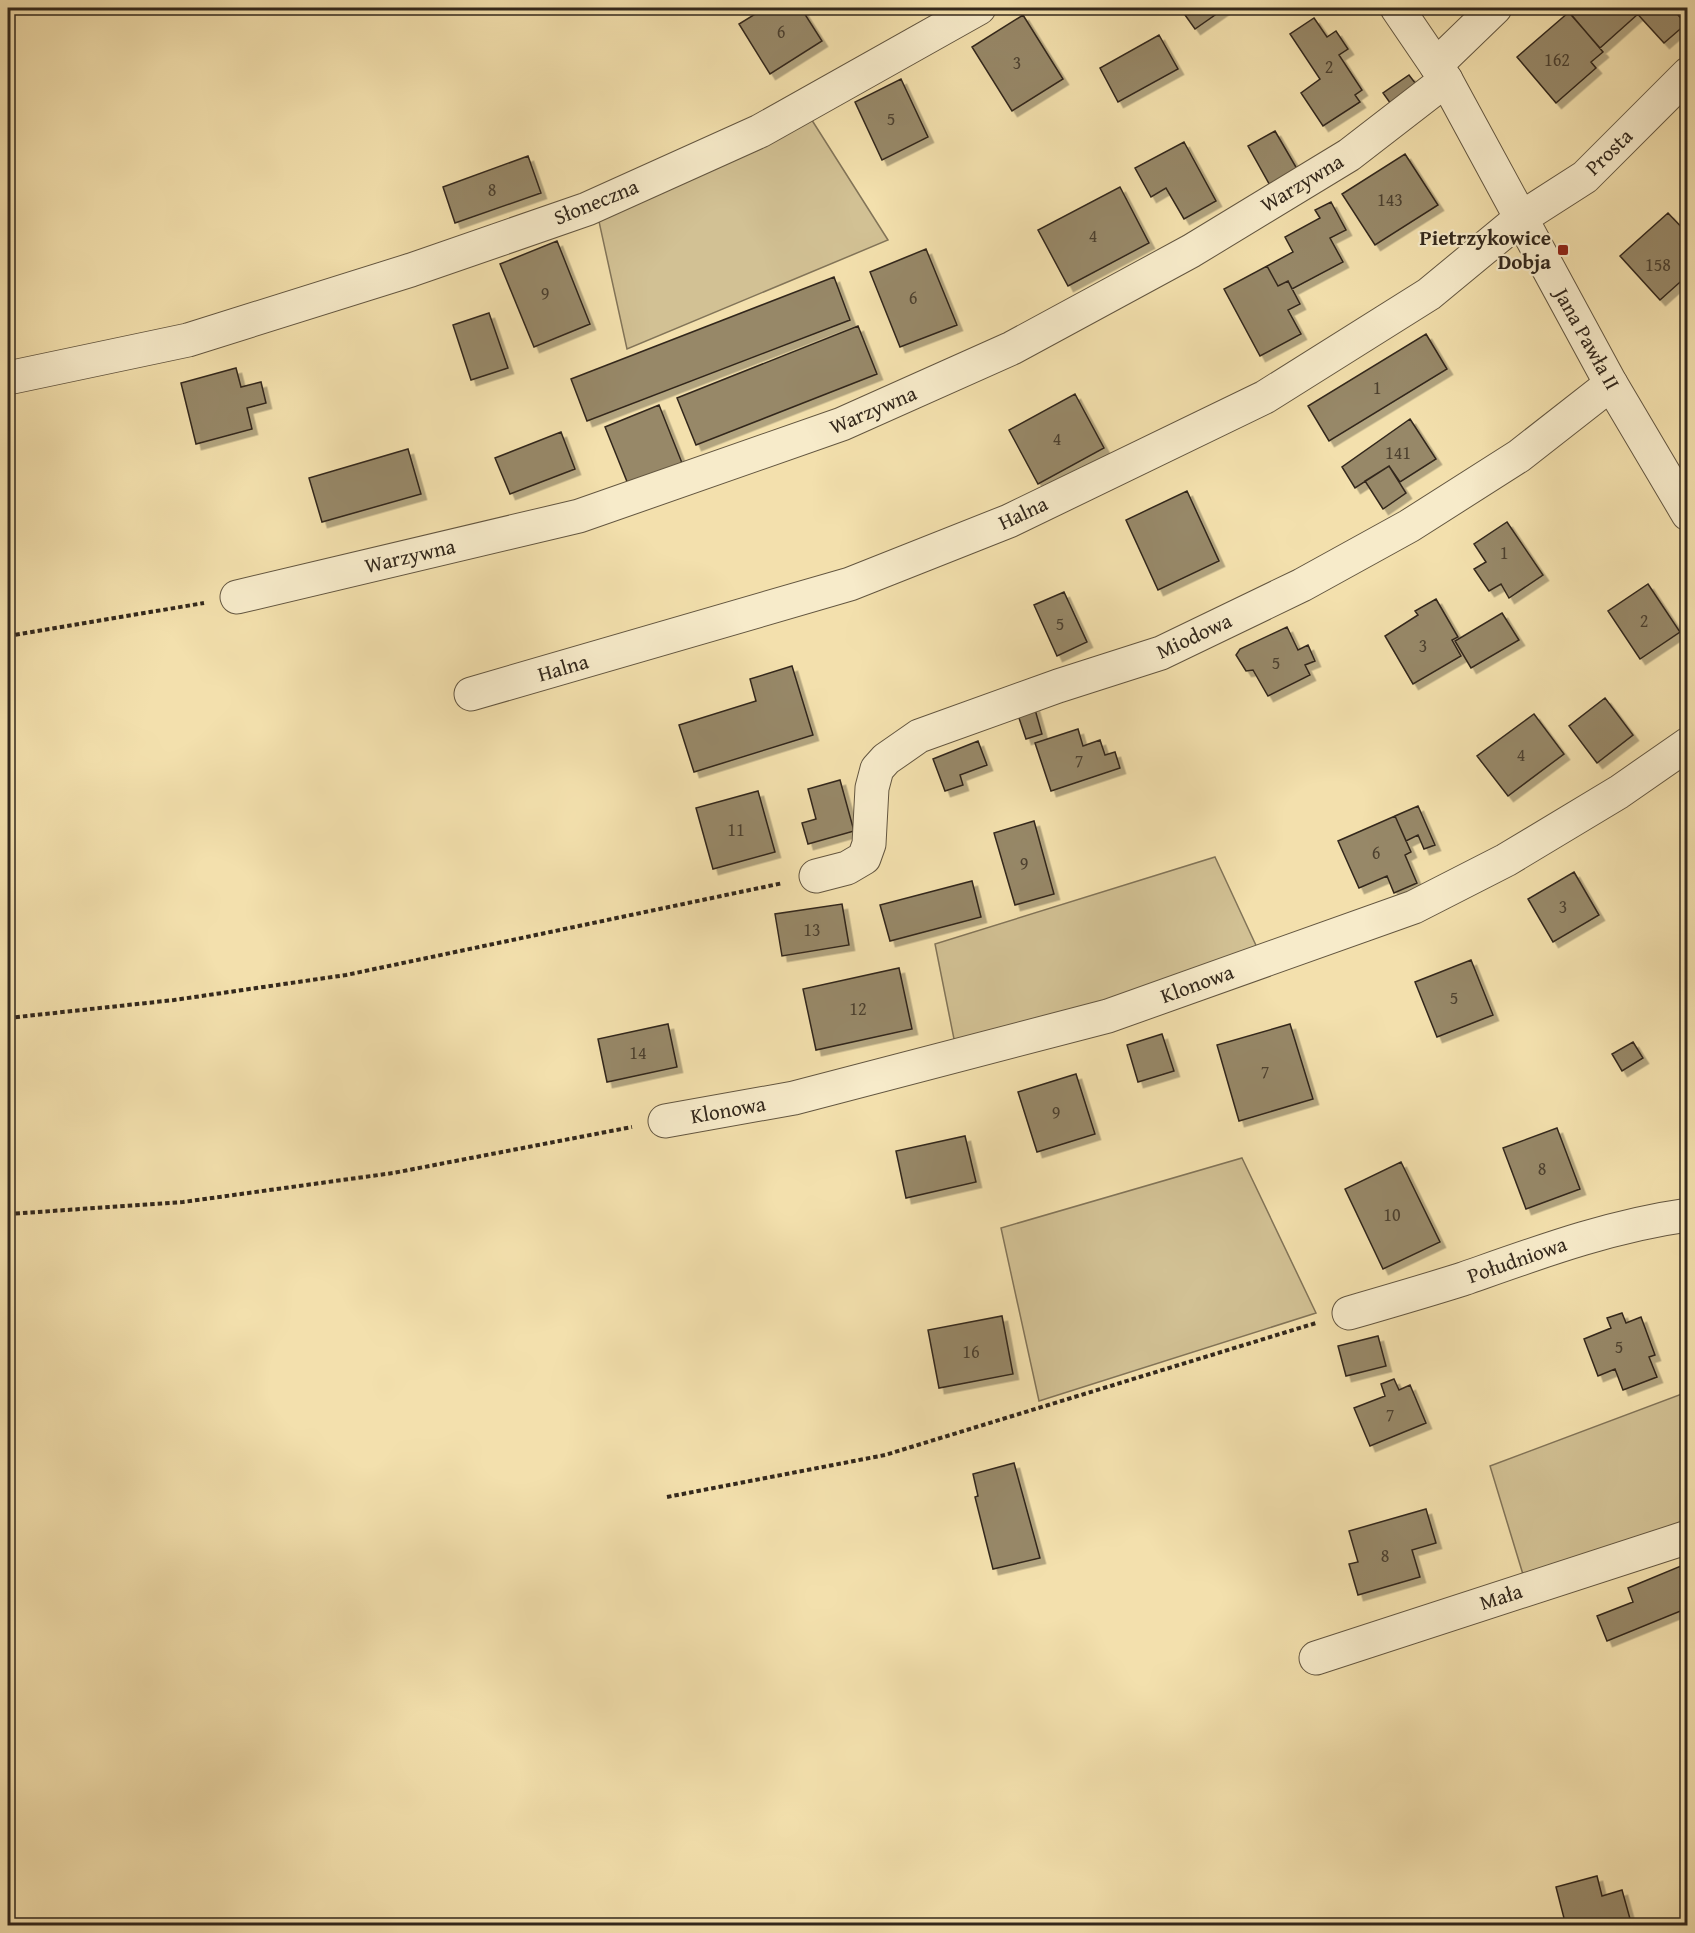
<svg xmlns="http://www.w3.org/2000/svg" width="1695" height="1933" viewBox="0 0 1695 1933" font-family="'Gentium Book Plus',serif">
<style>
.green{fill:#d2c194;stroke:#827458;stroke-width:1.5}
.building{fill:#978867;stroke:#33281c;stroke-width:1.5;filter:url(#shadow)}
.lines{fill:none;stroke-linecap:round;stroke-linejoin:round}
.minor-casing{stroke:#635640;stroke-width:35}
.tertiary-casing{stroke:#635640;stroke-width:35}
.path{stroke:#33281c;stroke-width:4;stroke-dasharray:4.5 3;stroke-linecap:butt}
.minor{stroke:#f7ebca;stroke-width:33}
.tertiary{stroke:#f7ebca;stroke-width:33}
.poi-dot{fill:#8f2418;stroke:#f7ebca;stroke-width:2}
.labels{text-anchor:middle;stroke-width:4.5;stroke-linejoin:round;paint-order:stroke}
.number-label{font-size:18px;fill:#4c402f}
.street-label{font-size:21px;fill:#33281c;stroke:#f7ebca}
.poi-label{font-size:21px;font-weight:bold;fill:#33281c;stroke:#f7ebca;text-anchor:end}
</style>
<defs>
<filter id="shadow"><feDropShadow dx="5.5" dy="5.5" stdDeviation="0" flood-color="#0004"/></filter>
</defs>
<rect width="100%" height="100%" fill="#f3e0ad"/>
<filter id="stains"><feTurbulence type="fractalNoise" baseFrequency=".00333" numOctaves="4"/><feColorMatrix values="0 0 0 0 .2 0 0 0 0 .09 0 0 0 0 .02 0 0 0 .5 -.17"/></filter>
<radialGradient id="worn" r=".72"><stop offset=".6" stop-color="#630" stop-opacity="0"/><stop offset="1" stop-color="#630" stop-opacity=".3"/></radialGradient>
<path class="green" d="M808,114l80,126 -261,109 -29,-132z
M1215,857l45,97 -304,95 -21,-105z
M1242,1158l74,155 -277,88 -38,-173z
M1687,1392v136l-162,53 -35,-115z"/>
<path class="building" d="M765,8h36l21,33 -52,33 -31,-50z
M1180,8h45l-30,21z
M1565,8h67l6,6 -38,34z
M1632,8h40l14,16 -22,19z
M1569,12l34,40 -12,10 5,6 -40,35 -39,-46z
M1023,15l40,64 -51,32 -40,-64z
M1314,18l13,19 9,-6 12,18 -9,6 23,35 -7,5 5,7 -37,24 -22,-33 19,-14 -30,-45z
M1159,35l19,34 -60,33 -18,-34z
M1409,75l10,13 -26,19 -10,-14z
M901,79l27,58 -46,23 -27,-58z
M1275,131l25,43 -28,15 -24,-43z
M1184,142l32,59 -32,18 -18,-31 -15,9 -16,-29z
M1405,154l33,51 -63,40 -33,-51z
M528,156l13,37 -86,30 -12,-36z
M1120,187l29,56 -81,43 -30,-56z
M1331,202l15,28 -16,8 13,24 -51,27 -4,-8 -10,5 -11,-20 26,-14 -8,-15 35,-19 -5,-8z
M1668,213l20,21v41l-28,25 -40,-44z
M557,241l33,83 -56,23 -34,-83z
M926,249l31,76 -57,22 -30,-75z
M1267,266l11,20 10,-5 12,23 -12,6 13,24 -41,22 -36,-67z
M834,277l16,43 -263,101 -16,-42z
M489,313l19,55 -37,12 -18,-55z
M858,326l19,48 -181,71 -19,-47z
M1426,334l21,35 -118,72 -21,-35z
M236,368l5,19 20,-5 5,21 -19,5 5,21 -56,15 -15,-61z
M1075,394l29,54 -66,36 -29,-54z
M659,405l25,63 -54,21 -25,-62z
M1410,419l26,40 -36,23 -11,-16 -34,22 -13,-21z
M561,432l14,37 -65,25 -15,-36z
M408,449l13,45 -99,28 -13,-44z
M1389,466l17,27 -23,16 -18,-28z
M1187,491l32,70 -61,29 -32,-70z
M1507,522l36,53 -34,23 -8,-14 -12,7 -15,-22 12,-7 -12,-18z
M1648,584l32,48 -40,27 -32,-48z
M1064,592l23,50 -30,14 -23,-51z
M1436,599l22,38 -6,3 9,16 -48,28 -28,-48 33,-21 -3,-4z
M1502,613l17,27 -48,28 -16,-27z
M1287,627l11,23 10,-5 7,16 -10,4 5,10 -42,21 -15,-26 -7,1 -10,-16 4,-6z
M792,666l21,69 -119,37 -15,-47 77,-24 -6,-22z
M1605,698l28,37 -36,28 -28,-37z
M1034,706l8,28 -16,5 -9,-27z
M1534,714l30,40 -56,42 -31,-40z
M1078,729l5,17 17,-6 5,15 10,-3 5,16 -69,23 -16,-48z
M978,741l9,24 -27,10 3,10 -18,6 -12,-32z
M840,780l14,51 -46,13 -6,-21 14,-4 -8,-30z
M758,791l17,61 -62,17 -17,-61z
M1418,806l17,39 -11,4 -6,-14 -12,6 -11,-25z
M1395,816l16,36 -6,3 12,28 -23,10 -7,-17 -28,12 -21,-47z
M1034,821l20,73 -39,11 -21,-72z
M1574,872l25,43 -46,27 -25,-43z
M972,881l9,36 -91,24 -10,-36z
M842,904l7,41 -67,11 -7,-42z
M1471,960l22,55 -56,22 -22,-55z
M899,968l13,61 -96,21 -13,-61z
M668,1024l9,43 -70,15 -9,-43z
M1290,1024l23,75 -74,22 -22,-76z
M1162,1034l12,37 -36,11 -11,-37z
M1633,1042l10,16 -21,13 -10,-17z
M1076,1074l19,60 -58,18 -19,-60z
M1557,1128l23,61 -54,20 -23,-61z
M965,1136l11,46 -70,16 -10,-47z
M1401,1162l39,80 -57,27 -38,-80z
M1622,1313l4,10 15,-6 14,38 -6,2 8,20 -34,13 -8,-21 -17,7 -14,-37 27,-11 -4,-10z
M1002,1316l11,58 -74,14 -11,-58z
M1378,1336l8,30 -40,10 -8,-30z
M1394,1379l5,11 11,-5 16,38 -56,23 -16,-38 31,-12 -4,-12z
M1014,1463l26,95 -47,11 -18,-72 3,-1 -5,-22z
M1426,1509l10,34 -24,7 8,27 -62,18 -9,-31 9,-2 -9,-31z
M1688,1563v45l-81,33 -10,-25 36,-14 -5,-14z
M1597,1876l5,20 20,-6 10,36h-66l-10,-39z"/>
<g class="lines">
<g class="minor-casing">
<path id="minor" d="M1436,65l59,-57
M8,378l180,-38 223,-70 176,-61 173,-78 219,-123
M237,597l342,-81 263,-92 170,-76 179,-97 158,-96 97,-75
M471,694l379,-110 159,-63 256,-124 164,-103 92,-76 64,-41 103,-103
M816,876l31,-8 17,-10 5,-14 3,-56 5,-19 9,-10 33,-23 139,-50 103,-33 141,-68 107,-59 110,-70 92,-72
M665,1121l129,-23 314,-82 306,-109 92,-47 113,-68 69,-48
M1349,1313c38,-11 76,-22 114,-34 74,-26 146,-53 225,-64
M1316,1658l372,-121"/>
</g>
<g class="tertiary-casing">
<path id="tertiary" d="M1397,8l49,72 165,304 77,130"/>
</g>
<path class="path" d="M8,636l196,-33
M8,1018l166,-18 172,-25 437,-92
M8,1214l175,-12 210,-29 239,-46
M667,1497l218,-42 431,-132"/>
<use href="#minor" class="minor"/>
<use href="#tertiary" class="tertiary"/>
</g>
<rect class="poi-dot" x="1557" y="244" width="12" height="12" rx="3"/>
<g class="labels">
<g class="number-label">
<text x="781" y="38">6</text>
<text x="1557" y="66">162</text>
<text x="1017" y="69">3</text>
<text x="1329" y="73">2</text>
<text x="891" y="125">5</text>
<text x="492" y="196">8</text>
<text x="1390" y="206">143</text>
<text x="1093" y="242">4</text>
<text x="1658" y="271">158</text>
<text x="545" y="300">9</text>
<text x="913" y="304">6</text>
<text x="1377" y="394">1</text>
<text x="1057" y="445">4</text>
<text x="1398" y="459">141</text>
<text x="1504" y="559">1</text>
<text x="1644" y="627">2</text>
<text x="1060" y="630">5</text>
<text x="1423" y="652">3</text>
<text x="1276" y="669">5</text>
<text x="1521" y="761">4</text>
<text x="1079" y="767">7</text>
<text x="736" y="836">11</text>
<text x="1376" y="859">6</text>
<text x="1024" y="870">9</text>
<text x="1563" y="913">3</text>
<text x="812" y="936">13</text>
<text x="1454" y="1004">5</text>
<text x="858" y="1015">12</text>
<text x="638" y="1059">14</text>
<text x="1265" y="1078">7</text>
<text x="1056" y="1119">9</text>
<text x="1542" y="1175">8</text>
<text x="1392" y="1221">10</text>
<text x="1619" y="1353">5</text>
<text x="971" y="1358">16</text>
<text x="1390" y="1421">7</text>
<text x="1385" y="1562">8</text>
</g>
<g class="street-label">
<text transform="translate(1609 152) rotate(-44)" y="7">Prosta</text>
<text transform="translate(1302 183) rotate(-31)" y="7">Warzywna</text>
<text transform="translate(596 202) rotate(-22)" y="7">Słoneczna</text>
<text transform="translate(1587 339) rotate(61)" y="7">Jana Pawła II</text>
<text transform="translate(873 410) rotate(-23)" y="7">Warzywna</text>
<text transform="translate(1023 513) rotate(-25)" y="7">Halna</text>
<text transform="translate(410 556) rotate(-13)" y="7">Warzywna</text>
<text transform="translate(1194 636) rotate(-25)" y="7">Miodowa</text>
<text transform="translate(563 668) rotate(-16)" y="7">Halna</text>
<text transform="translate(1197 984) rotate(-20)" y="7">Klonowa</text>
<text transform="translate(728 1110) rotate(-10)" y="7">Klonowa</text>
<text transform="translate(1517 1260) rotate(-19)" y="7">Południowa</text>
<text transform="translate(1501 1597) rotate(-18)" y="7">Mała</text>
</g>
<g class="poi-label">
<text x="1551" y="245">Pietrzykowice<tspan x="1551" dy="24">Dobja</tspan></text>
</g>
</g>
<rect width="1695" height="1933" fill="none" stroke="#f3e0ad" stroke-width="30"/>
<rect x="9" y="9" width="1677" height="1915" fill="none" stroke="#33281c" stroke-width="3"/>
<rect x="15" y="15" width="1665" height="1903" fill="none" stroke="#33281c" stroke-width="1.5"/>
<rect width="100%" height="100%" filter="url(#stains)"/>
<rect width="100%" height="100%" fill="url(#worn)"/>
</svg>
